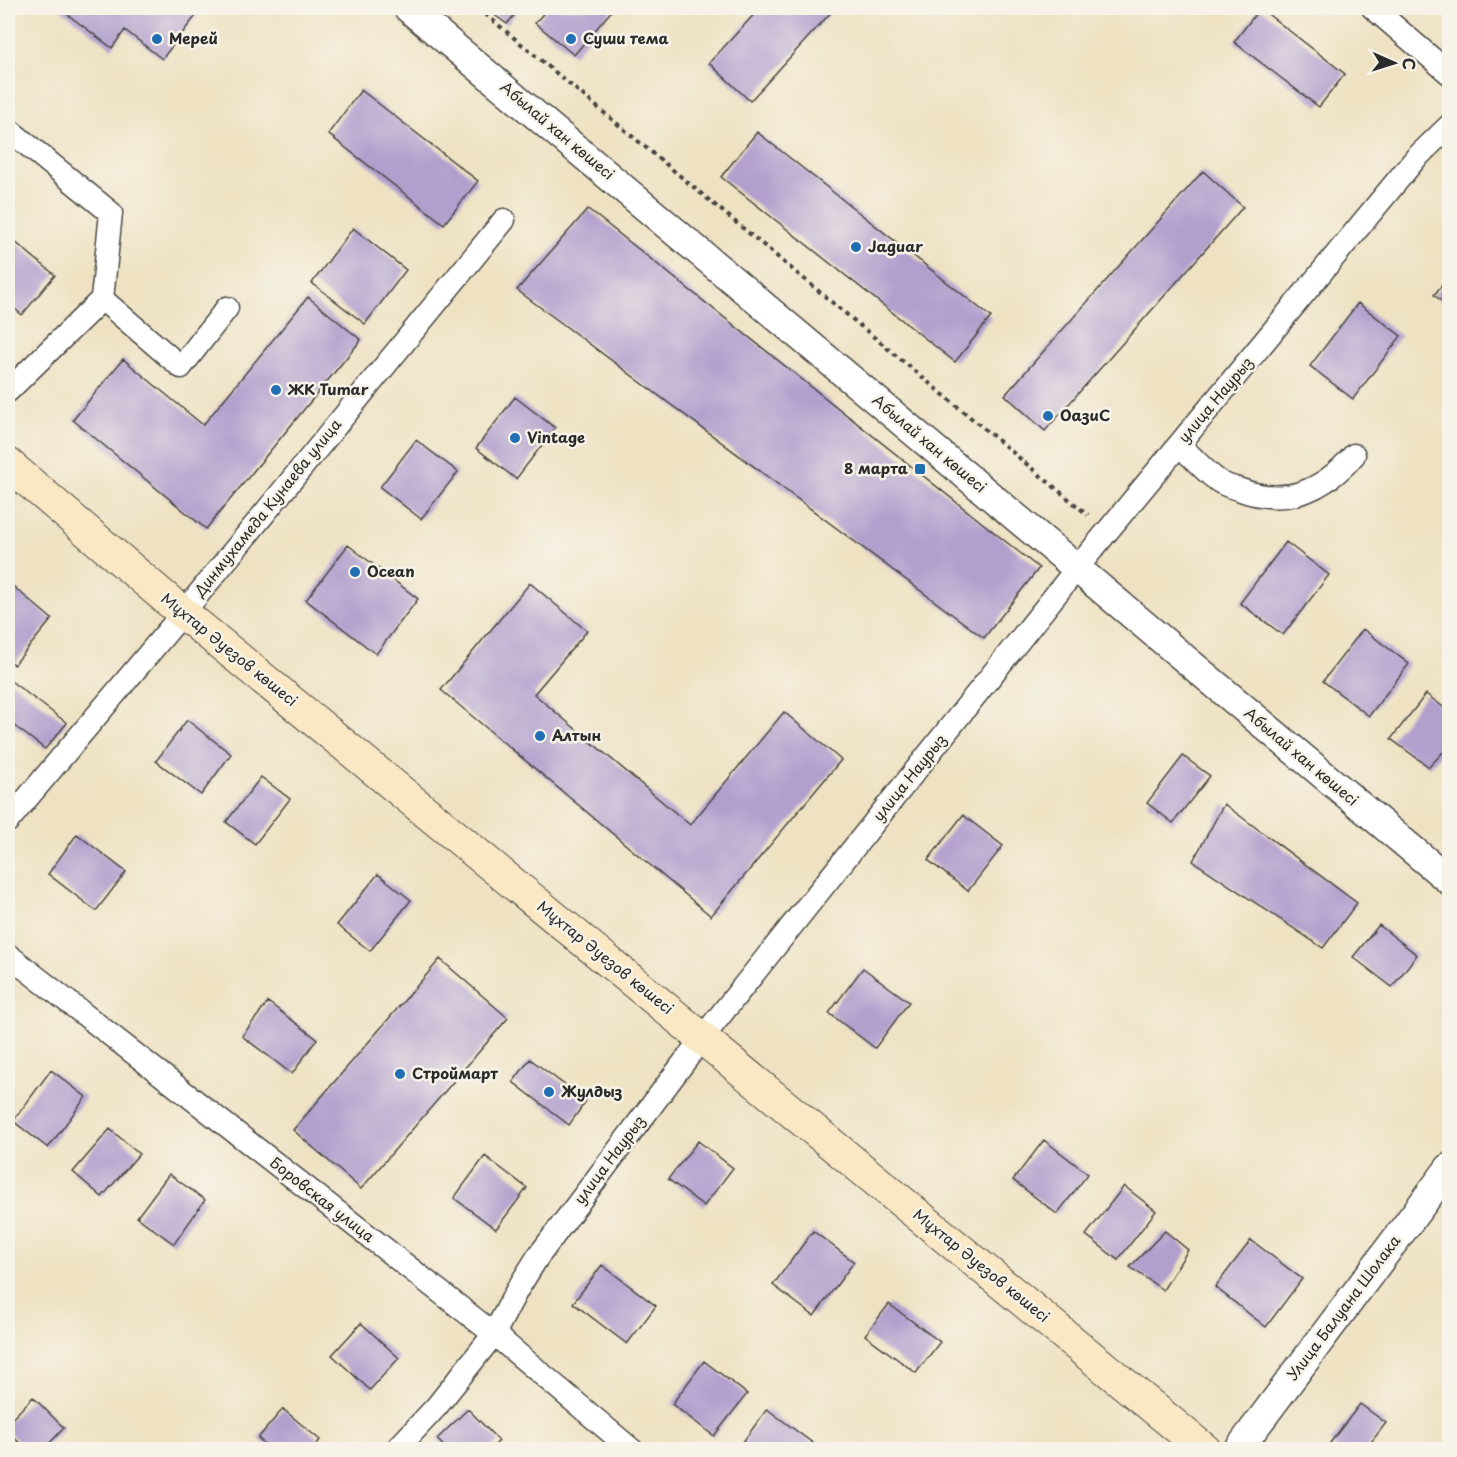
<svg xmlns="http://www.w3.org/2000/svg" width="1457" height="1457" viewBox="0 0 1457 1457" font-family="'Playpen Sans',sans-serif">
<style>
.building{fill:#b19fcd}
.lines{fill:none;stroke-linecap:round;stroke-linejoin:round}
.minor-casing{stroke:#484642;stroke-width:25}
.tertiary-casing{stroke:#484642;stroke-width:31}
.secondary-casing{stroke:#484642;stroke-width:34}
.path{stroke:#484642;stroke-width:4;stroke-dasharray:4.5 4.5;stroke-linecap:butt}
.minor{stroke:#fff;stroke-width:22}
.tertiary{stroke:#fff;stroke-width:28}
.secondary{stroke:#fae7c3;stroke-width:32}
.poi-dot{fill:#1f6fb2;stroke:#f7f3e8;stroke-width:2}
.labels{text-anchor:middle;stroke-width:5;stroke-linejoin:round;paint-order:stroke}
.poi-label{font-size:15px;font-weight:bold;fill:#2b2b2b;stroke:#f7f3e8;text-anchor:start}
.street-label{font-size:15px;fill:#2b2b2b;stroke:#f7f3e8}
</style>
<rect width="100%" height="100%" fill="#f7f3e8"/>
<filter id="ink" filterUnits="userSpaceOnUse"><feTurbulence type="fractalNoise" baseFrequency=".0167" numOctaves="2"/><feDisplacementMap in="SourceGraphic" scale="12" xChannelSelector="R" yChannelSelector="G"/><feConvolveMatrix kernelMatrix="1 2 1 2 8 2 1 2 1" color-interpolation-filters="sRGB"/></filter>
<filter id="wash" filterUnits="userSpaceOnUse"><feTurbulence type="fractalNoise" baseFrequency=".008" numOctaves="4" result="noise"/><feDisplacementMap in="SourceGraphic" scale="24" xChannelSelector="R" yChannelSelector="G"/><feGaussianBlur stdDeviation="1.35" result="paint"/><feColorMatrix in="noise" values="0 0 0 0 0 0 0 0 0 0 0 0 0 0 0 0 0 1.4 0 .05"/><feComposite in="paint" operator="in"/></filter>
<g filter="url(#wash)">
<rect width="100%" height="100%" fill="#eee2c3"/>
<g id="blocks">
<path class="building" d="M59,8h143l-40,51 -37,-29 -13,18z
M485,8h35l-13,16z
M548,8h66l-40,47 -39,-32z
M760,8h75l-85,93 -41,-38z
M1260,8l85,66 -26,33 -85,-65z
M361,90l117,91 -34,43 -116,-90z
M757,132l234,185 -36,45 -234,-185z
M1203,171l40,36 -198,224 -40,-36z
M588,209l451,359 -55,70 -467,-348z
M353,228l53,42 -41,54 -53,-41z
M8,236l47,39 -33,40 -14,-12z
M1450,275v33l-16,-13z
M308,297l53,43 -155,189 -133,-109 50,-61 80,66z
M1358,303l43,33 -48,63 -43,-33z
M515,397l40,31 -39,51 -40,-31z
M416,440l42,32 -37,47 -41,-32z
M1286,542l43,33 -46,60 -43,-32z
M348,545l70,54 -42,55 -70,-54z
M8,582l44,37 -38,46 -6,-6z
M530,583l57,48 -53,63 156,131 94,-113 57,48 -130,156 -270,-226z
M1363,629l46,35 -40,52 -46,-35z
M8,679l59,44 -22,26 -37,-28z
M1426,694l24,18v33l-21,22 -38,-28z
M187,720l44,34 -30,41 -45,-34z
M1183,756l27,20 -37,47 -26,-20z
M261,777l29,22 -35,45 -29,-22z
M1224,804l133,99 -34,45 -130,-87z
M963,815l40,31 -35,45 -40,-31z
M77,834l49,38 -30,39 -48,-37z
M378,874l33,26 -41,51 -33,-26z
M1379,925l38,30 -25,32 -39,-30z
M440,959l68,59 -147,171 -68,-59z
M863,968l46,34 -34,46 -46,-35z
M268,1002l49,37 -25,35 -50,-38z
M530,1059l56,42 -17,24 -56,-43z
M51,1070l35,27 -38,51 -35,-27z
M110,1129l29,25 -37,43 -29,-25z
M1044,1140l44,34 -31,40 -44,-34z
M698,1141l35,27 -29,38 -36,-27z
M485,1156l42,32 -31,41 -42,-31z
M169,1174l36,26 -31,44 -37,-27z
M1124,1186l32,25 -38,49 -32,-25z
M813,1231l41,31 -40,54 -41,-31z
M1165,1231l23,19 -25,40 -33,-23z
M1251,1240l51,39 -36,48 -51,-40z
M602,1265l54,41 -29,38 -54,-41z
M889,1304l51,38 -24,31 -51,-38z
M361,1323l38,35 -29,32 -38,-35z
M704,1361l43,33 -33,42 -42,-32z
M33,1397l31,31 -21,22h-17l-18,-19v-8z
M1360,1404l26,19 -21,27h-27l-8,-7z
M283,1409l37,31 -8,10h-41l-13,-12z
M468,1409l31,32 -9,9h-43l-10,-11z
M767,1409l51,38 -2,3h-79z"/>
</g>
</g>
<g filter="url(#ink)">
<use href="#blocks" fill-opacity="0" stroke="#484642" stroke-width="1.5"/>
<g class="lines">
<g class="minor-casing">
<path id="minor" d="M1373,8l77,66
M8,129l103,84 -9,86
M8,391l94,-92 79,68 46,-59
M1179,445c13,11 24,25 38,35 6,5 14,7 21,9 47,18 84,3 116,-34
M8,821l175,-208 321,-393
M8,955l486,379 138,116
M396,1450l41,-44 57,-72 23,-44 20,-32 166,-221 374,-469 339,-410 34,-33"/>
</g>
<g class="tertiary-casing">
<path id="tertiary" d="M408,8l1042,873
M1238,1450l212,-283"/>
</g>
<g class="secondary-casing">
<path id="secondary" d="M8,464l175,149 1022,837"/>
</g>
<path class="path" d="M478,8l610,507"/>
<use href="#minor" class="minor"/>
<use href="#tertiary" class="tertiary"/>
<use href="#secondary" class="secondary"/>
</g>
</g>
<g class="poi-dot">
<circle cx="157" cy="39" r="6"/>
<circle cx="571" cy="39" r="6"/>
<circle cx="856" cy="247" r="6"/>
<circle cx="276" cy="390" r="6"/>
<circle cx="1048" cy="416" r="6"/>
<circle cx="515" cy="438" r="6"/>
<rect x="914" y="463" width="12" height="12" rx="3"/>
<circle cx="355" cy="572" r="6"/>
<circle cx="540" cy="736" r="6"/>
<circle cx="400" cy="1074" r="6"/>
<circle cx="549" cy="1092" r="6"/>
</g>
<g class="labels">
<g class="poi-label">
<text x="169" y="44">Мерей</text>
<text x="583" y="44">Суши тема</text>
<text x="868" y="252">Jaguar</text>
<text x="288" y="395">ЖК Tumar</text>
<text x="1060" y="421">ОазиС</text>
<text x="527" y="443">Vintage</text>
<text x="908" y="474" text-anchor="end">8 марта</text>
<text x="367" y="577">Ocean</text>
<text x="552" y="741">Алтын</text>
<text x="412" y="1079">Строймарт</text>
<text x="561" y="1097">Жулдыз</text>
</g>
<g class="street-label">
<text transform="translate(557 131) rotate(40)" y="5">Абылай хан көшесі</text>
<text transform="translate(1216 400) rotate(-50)" y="5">улица Наурыз</text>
<text transform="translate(929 444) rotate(40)" y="5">Абылай хан көшесі</text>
<text transform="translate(268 508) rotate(-51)" y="5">Динмухамеда Кунаева улица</text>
<text transform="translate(229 650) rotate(39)" y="5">Мұхтар Әуезов көшесі</text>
<text transform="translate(1301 757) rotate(40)" y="5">Абылай хан көшесі</text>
<text transform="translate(910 778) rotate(-51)" y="5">улица Наурыз</text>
<text transform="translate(605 958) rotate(39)" y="5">Мұхтар Әуезов көшесі</text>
<text transform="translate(610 1160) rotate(-53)" y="5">улица Наурыз</text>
<text transform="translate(322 1200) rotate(38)" y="5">Боровская улица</text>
<text transform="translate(981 1266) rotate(39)" y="5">Мұхтар Әуезов көшесі</text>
<text transform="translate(1344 1308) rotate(-53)" y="5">Улица Балуана Шолака</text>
</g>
</g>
<rect width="1457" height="1457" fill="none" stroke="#f7f3e8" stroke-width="30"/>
<g transform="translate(1394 63) rotate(93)" stroke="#f7f3e8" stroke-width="4.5" paint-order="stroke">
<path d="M0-4.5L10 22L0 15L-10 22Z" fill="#2b2b2b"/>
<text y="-9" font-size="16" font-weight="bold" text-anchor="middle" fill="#2b2b2b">С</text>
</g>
</svg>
